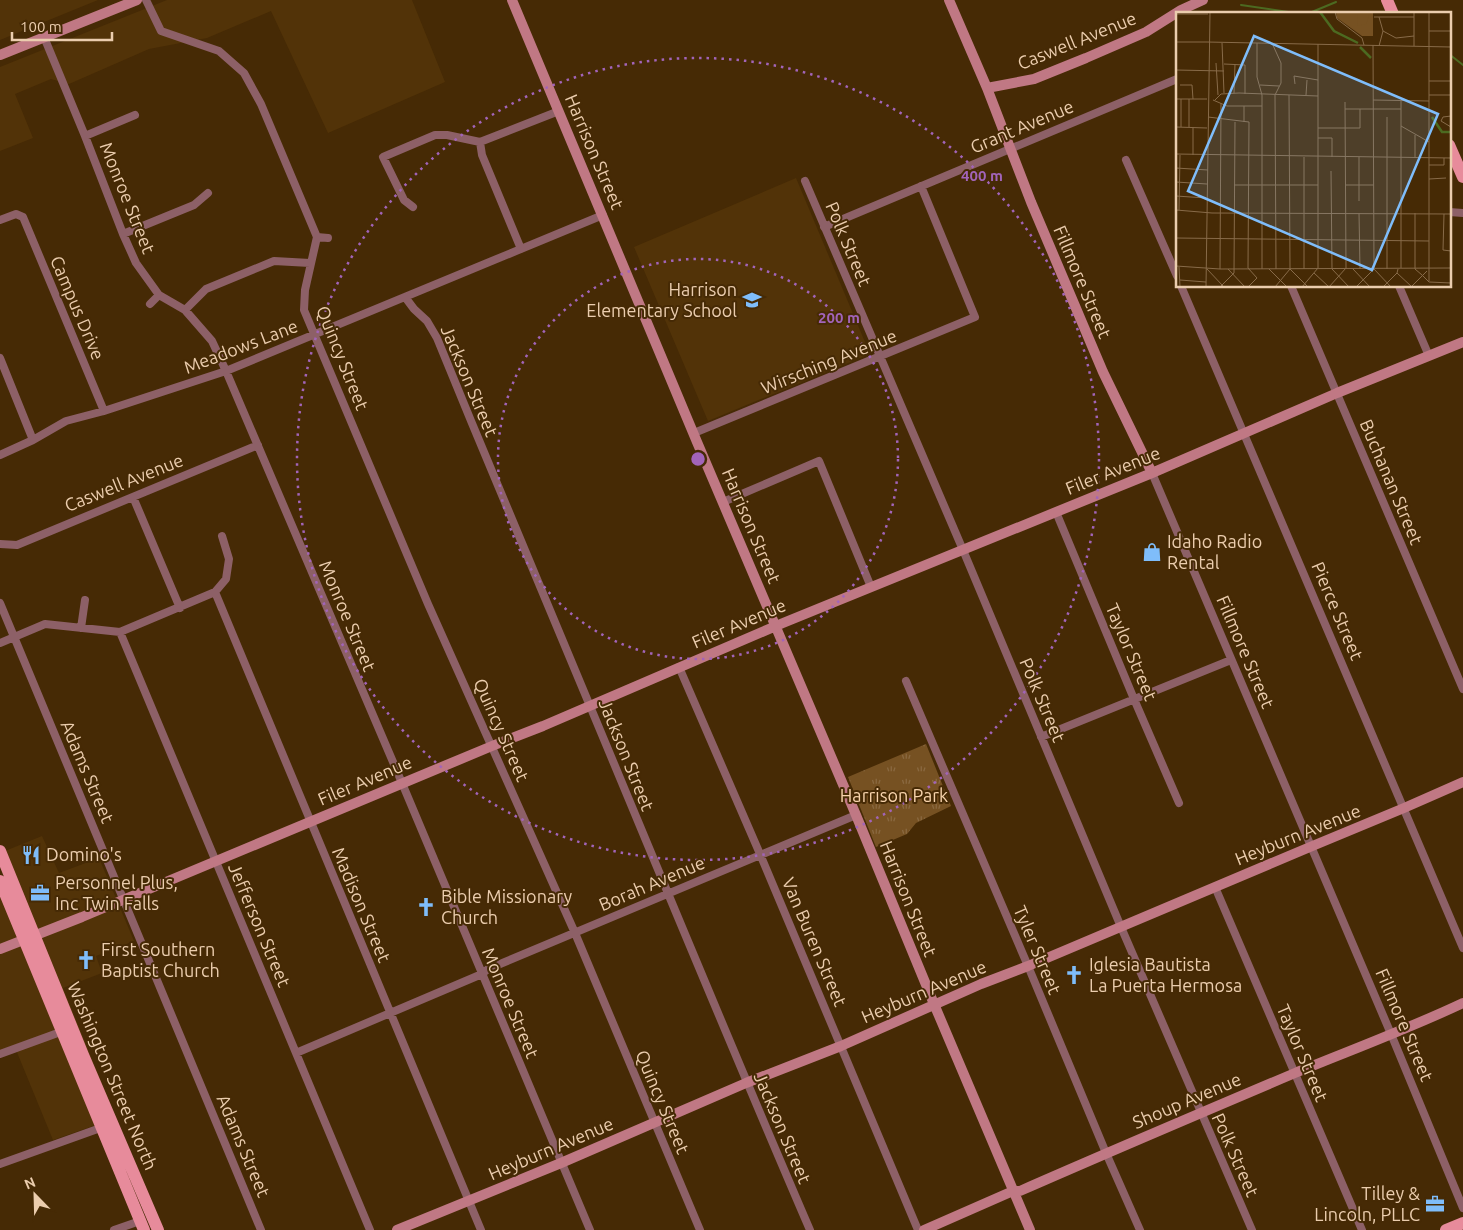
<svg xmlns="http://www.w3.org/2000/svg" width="1463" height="1230" viewBox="0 0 1463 1230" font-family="Ubuntu,sans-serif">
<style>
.built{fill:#523308}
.park{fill:url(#park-tufts)}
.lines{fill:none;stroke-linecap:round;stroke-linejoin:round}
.stream{stroke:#4c6a21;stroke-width:2}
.street{stroke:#8d6067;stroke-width:8}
.secondary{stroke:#c07884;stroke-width:10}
.primary{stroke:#e78b9b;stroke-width:12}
.ring{fill:none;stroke:#a264b9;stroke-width:2.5;stroke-dasharray:2.5 5}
.labels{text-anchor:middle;stroke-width:4;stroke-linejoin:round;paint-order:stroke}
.street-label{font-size:18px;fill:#ebcdae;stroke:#462a05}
.poi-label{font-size:18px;fill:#ebcdae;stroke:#462a05;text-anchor:start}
.park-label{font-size:18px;fill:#f7d3ac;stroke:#462a05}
.inset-river{fill:none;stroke:#4c6a21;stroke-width:2.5}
.inset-road{fill:none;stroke:#886b49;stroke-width:1}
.view{fill:#7fbdfa;fill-opacity:0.15;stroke:#7fbdfa;stroke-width:2.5}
.inset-edge{fill:none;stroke:#ebcdae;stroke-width:2.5}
.centre{fill:#a264b9;stroke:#462a05;stroke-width:2.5}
.ring-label{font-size:15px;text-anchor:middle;font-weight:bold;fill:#a264b9;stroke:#462a05;stroke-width:4;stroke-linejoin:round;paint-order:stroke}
</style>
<defs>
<pattern id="park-tufts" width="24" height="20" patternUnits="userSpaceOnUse" patternTransform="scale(1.25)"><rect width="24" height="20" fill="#765122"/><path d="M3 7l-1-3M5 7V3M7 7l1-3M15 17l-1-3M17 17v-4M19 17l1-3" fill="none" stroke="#8a6940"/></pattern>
</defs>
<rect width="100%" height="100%" fill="#462a05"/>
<path class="built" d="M0,0h98l-98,40z
M167,0h245l33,82 -117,51 -57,-122 -64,27 -58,11 -80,35 -18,-5 -36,15 18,44 -33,13v-84z
M796,178l74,176 -162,67 -74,-174z
M42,836l17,37 40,-15 35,83 -38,15 6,17 -39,15 53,130 -63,22 -39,-95 -14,5v-172l13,-6 -8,-21z"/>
<path class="park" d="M926,744l25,62 -35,17 -9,11 -31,13 -28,-70z"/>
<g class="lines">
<path class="stream" d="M1241,5l61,9
M1307,14l29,-12
M1449,54l14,11"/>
<path class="street" d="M146,0l15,31 58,20 25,22 17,31 56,133 -12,53 -1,20 124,294 147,329 125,297
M44,37l41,99 38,98 13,29 23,32 26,15 27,31 14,30 176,412 188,447
M85,136l50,-21
M480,142l2,13 39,94
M1126,160l51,116
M805,181l158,369 158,377 131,303
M413,207l-9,-7 -21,-43 52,-22h12l33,7 79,-31
M1449,212l14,1
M0,220l16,-6 7,3 81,194
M824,227l353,-148
M123,234l71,-29 14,-12
M317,237l11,1
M1181,286l282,662
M1291,286l172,403
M1399,286l30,70
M405,297l9,12 13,12 10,17c50,123 102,245 153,368 73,175 145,350 220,524
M150,304l9,-9
M185,310l21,-21 68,-28 36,2
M0,358l33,82
M694,433l281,-116 -54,-131
M0,455l33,-15 33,-19 38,-10 122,-40 377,-156
M1152,473l239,561 72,174
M133,497l47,111
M723,502l96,-41 52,126
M1056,512l78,187 45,104
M0,544l17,1 241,-100
M215,592l266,638
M0,603l261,627
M81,628l4,-28
M120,632l250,598
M0,643l45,-19 75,8 95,-40 11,-13 3,-20 -7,-23
M679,667l81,187 158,376
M906,681l122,285 78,187 34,77
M1041,737l190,-77
M1215,887l147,343
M296,1053l186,-79 6,-5 368,-154
M0,1054l66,-24
M0,1164l106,-38
M114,1230l26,-9"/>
<path class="secondary" d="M512,0l185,442 159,373 78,189 96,226
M949,0l38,88 44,114 72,170 49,101
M0,55l137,-55
M987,88l47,-9 52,-21 60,-26 35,-22 22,-10
M0,949l82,-32 410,-171 51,-20 240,-103 369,-150 185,-80 126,-51
M397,1230l164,-67 185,-80 95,-37 140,-62 47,-18 282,-119 94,-39 59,-26
M924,1230l89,-39h7c91,-40 183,-79 275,-118 56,-23 113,-44 168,-70"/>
<path class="primary" d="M1387,0l6,14
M1449,145l14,32
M0,851l83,204 75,175
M0,881l144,349
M1446,1230l17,-7"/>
</g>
<g class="ring">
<circle cx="698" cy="459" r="200"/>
<circle cx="698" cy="459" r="401"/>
</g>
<defs>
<g id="school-bare" transform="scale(1.5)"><path d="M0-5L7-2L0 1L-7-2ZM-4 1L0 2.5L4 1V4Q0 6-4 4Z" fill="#7fbdfa" stroke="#462a05" stroke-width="2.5" paint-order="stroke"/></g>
<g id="shop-bare" transform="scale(1.5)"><path d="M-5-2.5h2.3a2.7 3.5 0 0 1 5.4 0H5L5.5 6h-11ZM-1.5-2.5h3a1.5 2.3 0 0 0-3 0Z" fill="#7fbdfa" stroke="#462a05" stroke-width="2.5" paint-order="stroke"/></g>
<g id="restaurant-bare" transform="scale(1.5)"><path d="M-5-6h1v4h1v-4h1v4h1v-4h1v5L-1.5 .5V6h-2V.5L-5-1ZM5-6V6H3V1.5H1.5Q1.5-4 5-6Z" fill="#7fbdfa" stroke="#462a05" stroke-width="2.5" paint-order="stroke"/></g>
<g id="office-bare" transform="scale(1.5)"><path d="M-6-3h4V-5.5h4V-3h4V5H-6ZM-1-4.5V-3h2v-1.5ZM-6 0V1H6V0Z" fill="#7fbdfa" stroke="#462a05" stroke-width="2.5" paint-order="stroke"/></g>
<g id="church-bare" transform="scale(1.5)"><path d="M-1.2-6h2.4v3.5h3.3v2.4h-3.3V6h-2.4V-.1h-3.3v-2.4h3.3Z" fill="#7fbdfa" stroke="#462a05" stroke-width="2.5" paint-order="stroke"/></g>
</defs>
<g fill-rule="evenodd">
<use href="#school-bare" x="752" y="300"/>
<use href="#shop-bare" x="1152" y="552"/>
<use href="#restaurant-bare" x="31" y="855"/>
<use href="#office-bare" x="40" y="893"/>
<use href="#church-bare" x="426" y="907"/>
<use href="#church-bare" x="86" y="960"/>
<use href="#church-bare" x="1074" y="975"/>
<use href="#office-bare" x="1435" y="1204"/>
</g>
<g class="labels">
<g class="street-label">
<text transform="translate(1077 41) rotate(-22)" y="6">Caswell Avenue</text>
<text transform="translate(1022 127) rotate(-23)" y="6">Grant Avenue</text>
<text transform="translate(594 152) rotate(67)" y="6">Harrison Street</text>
<text transform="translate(127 198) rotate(68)" y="6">Monroe Street</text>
<text transform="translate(848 244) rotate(67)" y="6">Polk Street</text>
<text transform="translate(1082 282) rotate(67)" y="6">Fillmore Street</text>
<text transform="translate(77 308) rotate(67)" y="6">Campus Drive</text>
<text transform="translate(241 347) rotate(-21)" y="6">Meadows Lane</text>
<text transform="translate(342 358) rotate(68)" y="6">Quincy Street</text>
<text transform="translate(829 362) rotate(-22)" y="6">Wirsching Avenue</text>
<text transform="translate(469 381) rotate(67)" y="6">Jackson Street</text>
<text transform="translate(1113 471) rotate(-22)" y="6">Filer Avenue</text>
<text transform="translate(1391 482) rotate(67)" y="6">Buchanan Street</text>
<text transform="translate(124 483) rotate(-22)" y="6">Caswell Avenue</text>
<text transform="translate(751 526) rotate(67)" y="6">Harrison Street</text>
<text transform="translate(1337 611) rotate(67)" y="6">Pierce Street</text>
<text transform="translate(347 616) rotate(67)" y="6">Monroe Street</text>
<text transform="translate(739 624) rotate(-23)" y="6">Filer Avenue</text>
<text transform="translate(1131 652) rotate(67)" y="6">Taylor Street</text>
<text transform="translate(1245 652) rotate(67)" y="6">Fillmore Street</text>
<text transform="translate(1042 700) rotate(67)" y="6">Polk Street</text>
<text transform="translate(501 730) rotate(66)" y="6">Quincy Street</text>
<text transform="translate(626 755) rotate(68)" y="6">Jackson Street</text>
<text transform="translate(87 772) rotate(67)" y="6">Adams Street</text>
<text transform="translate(365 781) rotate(-23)" y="6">Filer Avenue</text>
<text transform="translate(1298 835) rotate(-22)" y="6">Heyburn Avenue</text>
<text transform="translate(652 884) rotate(-23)" y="6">Borah Avenue</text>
<text transform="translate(908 899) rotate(68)" y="6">Harrison Street</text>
<text transform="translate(361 905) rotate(67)" y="6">Madison Street</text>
<text transform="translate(259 925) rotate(67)" y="6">Jefferson Street</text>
<text transform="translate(814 942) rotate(67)" y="6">Van Buren Street</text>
<text transform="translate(1037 950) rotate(67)" y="6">Tyler Street</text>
<text transform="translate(924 992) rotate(-23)" y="6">Heyburn Avenue</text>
<text transform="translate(510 1003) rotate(67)" y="6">Monroe Street</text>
<text transform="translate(1404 1025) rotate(67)" y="6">Fillmore Street</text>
<text transform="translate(1302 1053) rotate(67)" y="6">Taylor Street</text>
<text transform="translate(112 1076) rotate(67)" y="6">Washington Street North</text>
<text transform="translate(1187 1101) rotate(-23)" y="6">Shoup Avenue</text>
<text transform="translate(662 1102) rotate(67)" y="6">Quincy Street</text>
<text transform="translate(782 1128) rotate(67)" y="6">Jackson Street</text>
<text transform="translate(243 1146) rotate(67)" y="6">Adams Street</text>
<text transform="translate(551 1149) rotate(-23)" y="6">Heyburn Avenue</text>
<text transform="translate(1235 1155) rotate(66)" y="6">Polk Street</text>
</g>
<g class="poi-label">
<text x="737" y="296" text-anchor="end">Harrison<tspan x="737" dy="21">Elementary School</tspan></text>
<text x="1167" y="548">Idaho Radio<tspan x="1167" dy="21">Rental</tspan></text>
<text x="46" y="861">Domino's</text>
<text x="55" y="889">Personnel Plus,<tspan x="55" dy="21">Inc Twin Falls</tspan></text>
<text x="441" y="903">Bible Missionary<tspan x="441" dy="21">Church</tspan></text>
<text x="101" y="956">First Southern<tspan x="101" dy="21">Baptist Church</tspan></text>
<text x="1089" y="971">Iglesia Bautista<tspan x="1089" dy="21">La Puerta Hermosa</tspan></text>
<text x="1420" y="1200" text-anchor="end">Tilley &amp;<tspan x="1420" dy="21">Lincoln, PLLC</tspan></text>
</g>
<g class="park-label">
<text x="894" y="802">Harrison Park</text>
</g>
</g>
<g transform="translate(1176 12)">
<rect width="275" height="275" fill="#462a05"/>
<path d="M160,0h37v24h-11l-25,-18z" fill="#765122"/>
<path d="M194,1l-4,11 -9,2 1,-12z" fill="#765122"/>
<path class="inset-river" d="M144,0l14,19 24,12M184,35l11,11M256,105l10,15h9"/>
<path class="inset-road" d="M159,0l2,7 25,19 2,7M253,0v269M0,2h32M198,5h40M203,5l4,14 13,7 18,-2M253,19h22M0,30h31M31,30l244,5M46,31l2,50M81,31v34l5,18v174M96,31l9,20v20l-6,12 1,174M197,33l1,224M203,34l4,-15M238,34v-34M40,51l2,32M48,52l21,1v29M0,58l48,1M253,69h22M119,72l-1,-8 24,4M4,73h12l1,14M84,73l19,1M58,81l1,-29M113,83l1,174M130,83l1,-15M253,83h22M0,87h31M37,88l14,6h35M39,88l6,-6 18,-1 79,3M197,88l56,1M225,89v167M169,97h56M275,104l-8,1 -2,4 10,6M32,105l41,5M211,105v152M68,110v-16M225,114l28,16M0,115l31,1M5,115v-28M13,115v-28M17,115v28M142,116h42v-19M239,123v23M142,126h14v19M0,142l275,4M128,145v112M253,153h15v-7M0,156l32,2M155,159l1,98 17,18M253,167l17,-1M0,170l31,2M58,173h84M169,173h29M0,184l30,2M183,189v-44M0,198l36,3 239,1M3,198l1,-55M183,201l1,56M239,201v56l7,6M268,202l-1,36 8,1M0,226l253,3M0,254l44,3 231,-1M3,255l1,20M31,257l16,17M44,257l1,-166M52,257l17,18M93,257l18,18M114,257l18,18M177,257l17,18M198,257l17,18M222,257l-1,4 15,14M138,261l15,14M247,264l6,6 22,1M4,268l26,2M30,275l4,-275M44,275l14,-14 1,-151M72,275l9,-9 -9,-10 1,-146M99,275l15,-18M126,275l16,-19v-224M153,275l17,-19 -1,-166M180,275l18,-18M207,275l14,-14M235,275l16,-16"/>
<path class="view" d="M78,24l184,78 -66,156 -184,-79z"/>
<rect width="275" height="275" class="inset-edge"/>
</g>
<circle cx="698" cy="459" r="8" class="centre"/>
<g class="ring-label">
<text x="982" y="181">400 m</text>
<text x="839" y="323">200 m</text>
</g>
<g transform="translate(35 1195) rotate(337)" stroke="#462a05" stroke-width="4" paint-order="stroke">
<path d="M0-4L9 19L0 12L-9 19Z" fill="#ebcdae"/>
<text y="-8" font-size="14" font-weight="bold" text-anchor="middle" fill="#ebcdae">N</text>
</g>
<path d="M12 32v8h100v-8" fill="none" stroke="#ebcdae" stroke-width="2.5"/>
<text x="20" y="32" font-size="15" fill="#ebcdae" stroke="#462a05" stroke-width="4" paint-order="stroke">100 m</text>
</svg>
